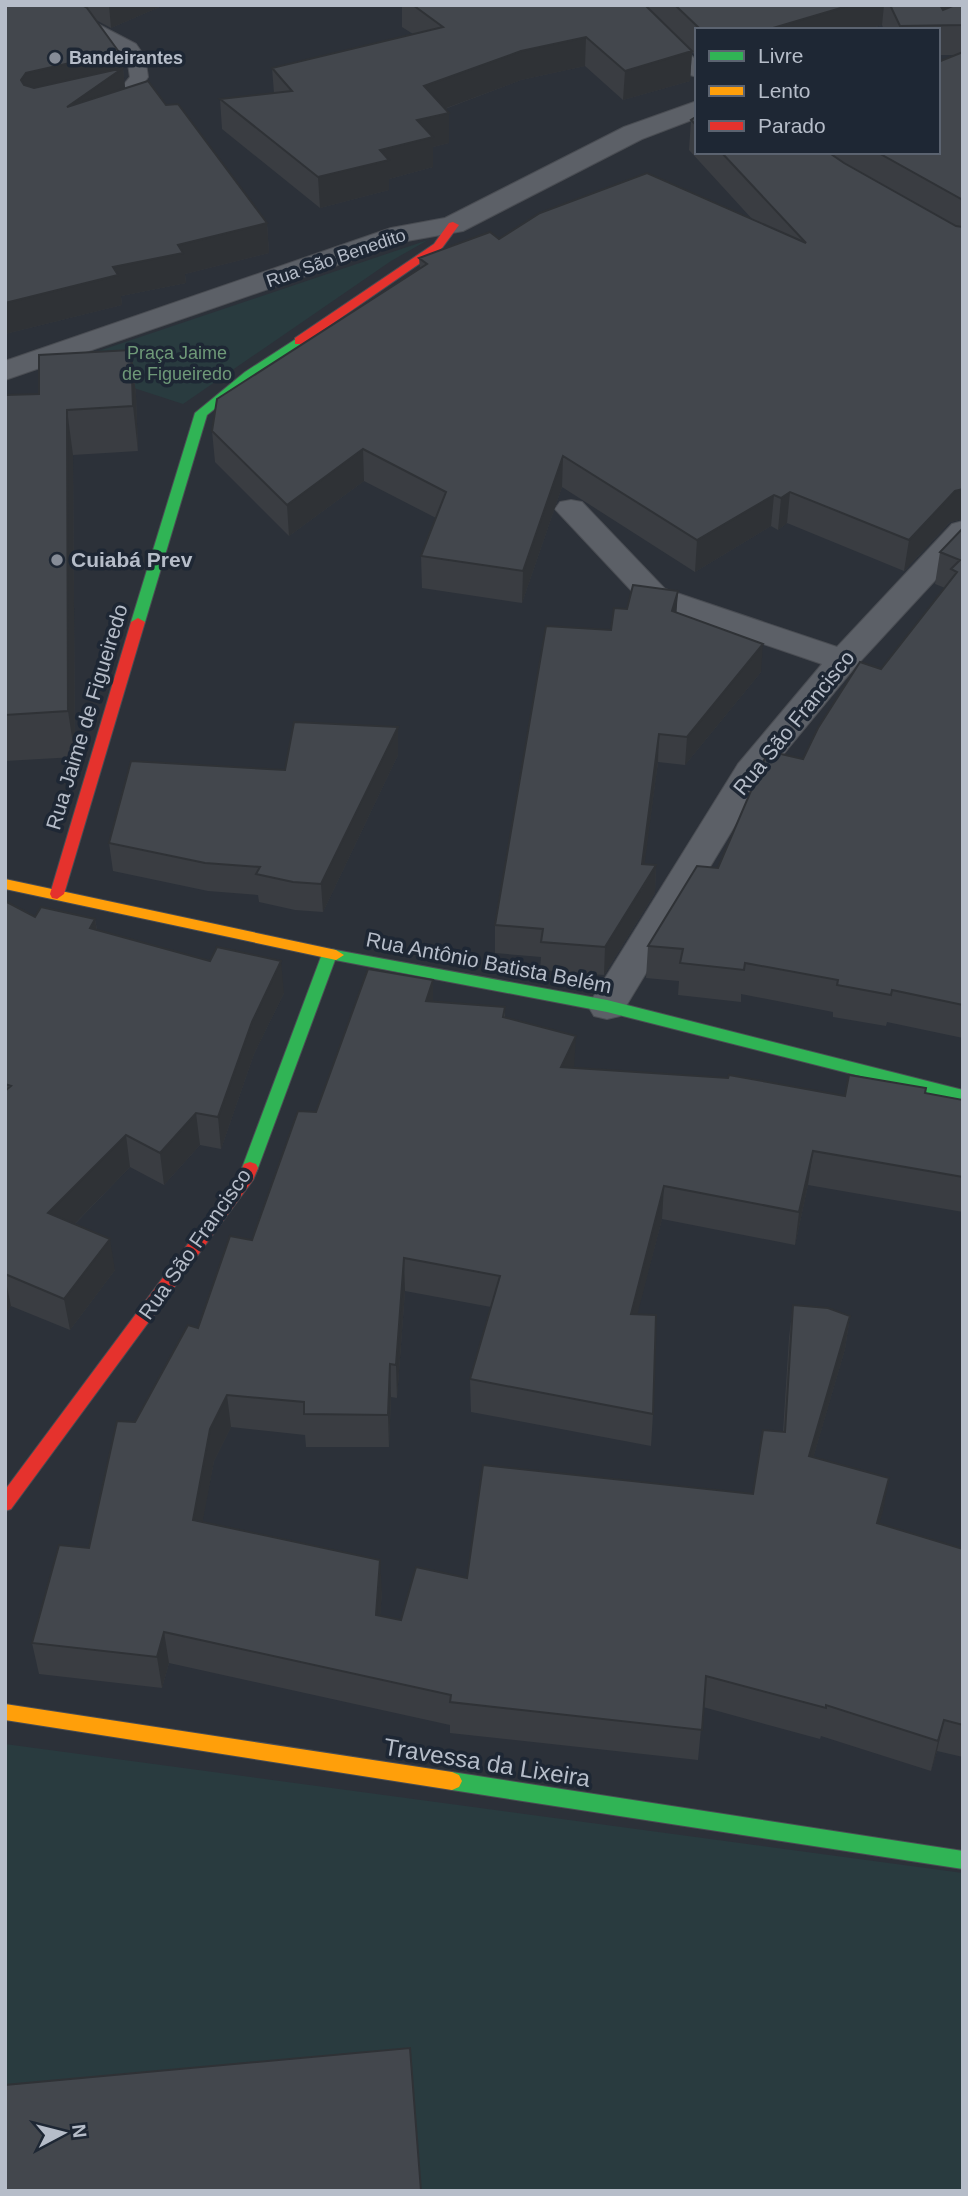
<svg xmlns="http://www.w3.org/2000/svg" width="968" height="2196" viewBox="0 0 968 2196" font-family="Helvetica,sans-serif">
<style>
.green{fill:#293b3f}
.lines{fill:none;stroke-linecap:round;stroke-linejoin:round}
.lane-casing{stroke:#4a4d53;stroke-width:2}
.street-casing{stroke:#4a4d53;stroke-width:2}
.fast-casing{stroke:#4a4d53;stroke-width:2}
.slow-casing{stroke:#4a4d53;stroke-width:2}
.jam-casing{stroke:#4a4d53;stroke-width:2}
.lane{fill:#5c6067;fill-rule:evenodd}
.street{fill:#5c6067;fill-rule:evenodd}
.fast{fill:#30b455;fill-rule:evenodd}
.slow{fill:#ff9f0a;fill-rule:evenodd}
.jam{fill:#e5322d;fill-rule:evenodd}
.wall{fill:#3a3d42}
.shaded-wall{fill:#2f3236}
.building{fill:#43474d;stroke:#2f3236;stroke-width:2}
.poi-dot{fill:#868c97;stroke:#1e2734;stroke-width:2.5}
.labels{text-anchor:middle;stroke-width:7;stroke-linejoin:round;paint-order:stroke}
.far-poi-label{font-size:18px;font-weight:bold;fill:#b6bdc9;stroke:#1e2734;text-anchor:start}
.far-street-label{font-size:18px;fill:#b6bdc9;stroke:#1e2734}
.far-park-label{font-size:18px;fill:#6e9978;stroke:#1e2734}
.poi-label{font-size:21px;font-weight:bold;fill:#b6bdc9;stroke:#1e2734;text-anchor:start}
.street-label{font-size:21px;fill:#b6bdc9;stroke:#1e2734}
.near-street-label{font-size:24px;fill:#b6bdc9;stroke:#1e2734}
</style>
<rect width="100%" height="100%" fill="#2c3139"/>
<path class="green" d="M428,240l-37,21 -208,143 -123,-40z
M5,1744l958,129v318h-958z"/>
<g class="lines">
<g class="lane-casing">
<path id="lane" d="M38,5h23l75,39 9,13 3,20 -9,14 -52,12 -7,-2 -3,-4 3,-4 45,-10 5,-6 -3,-19 -5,-6z
M618,5h20l59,56v16l-7,-2z"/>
</g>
<g class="street-casing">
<path id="street" d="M697,101v17l-55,21 -179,92 -56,10 -402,139v-19l386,-133 54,-10 179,-91z
M571,500l11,2 83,87 172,58 115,-123 11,-3v29l-108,117 -92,112 -143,237 -13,3 -13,-3 -6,-10 6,-10 144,-232 84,-100 -179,-61 -88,-94 5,-7z"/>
</g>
<g class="fast-casing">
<path id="fast" d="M299,337l6,4 -2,3 -50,34 -46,37 -62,207 -2,3h-10l-2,-3 64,-209 50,-41z
M330,949l277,51 356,90v12l-356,-90 -272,-52 -77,208 -2,4h-12l-2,-4 80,-214z
M452,1772l511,79v18l-511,-79 -7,-3 -3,-6 3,-6z"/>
</g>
<g class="slow-casing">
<path id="slow" d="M5,879l331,71 8,5 -8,5 -331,-71z
M5,1704l447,68 7,3 3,6 -3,6 -7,3 -447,-70z"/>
</g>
<g class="jam-casing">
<path id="jam" d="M453,222l6,3 -17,23 -139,96h-8v-6l139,-94 15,-21z
M138,618l7,4 -81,272 -7,5 -5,-1 -2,-4 81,-272z
M250,1162l6,2 2,4 -5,12 -242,329 -6,2v-21l235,-316 4,-10z"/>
</g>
<use href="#lane" class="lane"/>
<use href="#street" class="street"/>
<use href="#fast" class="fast"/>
<use href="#slow" class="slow"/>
<use href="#jam" class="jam"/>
</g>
<path class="wall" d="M5,5h159l-53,23 -15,-8 23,32 2,16h2l2,20 41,17 101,118 2,30 -84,21 1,9 -65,13 1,9 -117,29z
M402,5h561v514l-13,3 -46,49 -117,-48 -9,7 -7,-4 -76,46 -133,-85 -40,116 -100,-15 -1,-32 15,-38 -72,-37 -75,55 -74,-74 -3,-31 208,-162 -1,-11 80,-19 254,-19 -64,-70 2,-30 6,-4v36h241l17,-97h-17v-25h-54l-2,-5 -17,5h-168v27l-5,-5 -2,29 -67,19 -38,-34 -64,14 -76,29 4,4v30l-16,4v20l-44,12v11l-69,18 -98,-79 -2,-30 54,-6 -2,-25 141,-34 -11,-7z
M131,350l5,45 2,56 -65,4 2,302 -70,4v-366l34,-1z
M963,528v510l-76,-16 -1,4 -53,-9v-5l-92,-18v8l-63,-7 1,-14 -33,-3 2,-32 70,-78 85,-109 78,-90 64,-81 -10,-4 5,-32z
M678,591l-2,21 85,60 -76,93 -27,-3 -14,102 12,1 -1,28 -51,82 -64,-5 1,-13 -46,-4v-28l116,-295 16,-21z
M398,727v28l-75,157 -28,-2 -36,-8 -1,-7 -50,-4 -95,-20 -4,-28 176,-73z
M5,901l30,16 60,2 2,11 187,63 -30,61 -33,95 -21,-4 -36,40 -34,-18 -55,57 40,46 -45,60 -59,-24 -6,9z
M433,980v21l72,6v10l69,51 271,28 80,-3 38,7v112l-155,-27 -13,60 -133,-26 -25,95 16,100 -2,32 -180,-34 -1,-33 21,-72 -86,-16 -8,107 -6,-1 -2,50h-83l-1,-12 -74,-8 -17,34 -12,61 180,69 -2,25 21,4 66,-42 286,-84 30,-62 6,-94 4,-33 57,11 -5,33 -32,109 76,20 -10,46 84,25v208l-26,-6 -6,20 -110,-35 -1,3 -117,-32 -5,53 -248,-27v-8l-281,-62 -7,25 -123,-14 -7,-31 57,-95 46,-126 63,-94 54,-88 64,-128z"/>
<path class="shaded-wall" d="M109,5h55l-53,23z
M851,5h33l-2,20 -17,5h-92v-2z
M924,5h38l-36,18z
M586,37l-1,29 -64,14 -96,36 -1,-30 97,-35z
M692,51l-2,30 -67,19 2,-29z
M119,52l2,17 2,-1 3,29 -55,40 -42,-35 -8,-22 5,-7z
M449,113v30l-16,4v20l-44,12v11l-69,18 -2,-31 62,-27 37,-30z
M267,223l2,30 -84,21 1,9 -65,13 1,9 -117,29v-31l173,-58z
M131,350l5,45 2,56 -5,-45z
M67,410l6,45 2,302 -7,-46z
M363,449l1,32 -75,55 -2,-31z
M563,456l-1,31 -40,116 1,-32z
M963,489v30l-13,3 -46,49 5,-31 46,-49z
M790,492l-3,31 -9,7 3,-32z
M774,495l-3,31 -76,46 2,-32z
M678,591l-2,28 -4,-8z
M763,644l-2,28 -76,93 2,-28z
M398,727v28l-75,157 -2,-28z
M659,734l-1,28 -17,129 15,-26 -1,28 -51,82 1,-28 37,-83z
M95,919l5,33 -10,-24z
M281,961l3,32 -30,61 -33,95 -3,-32 34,-95z
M433,980v34l-7,-13z
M576,1036l-2,34 -13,-3z
M196,1113l4,32 -36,40 -4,-32z
M126,1135l4,32 -76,78 -6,-32z
M813,1151l-5,34 -13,60 4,-33z
M664,1186l-2,33 -33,128 2,-33z
M110,1239l5,31 -45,60 -6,-31z
M404,1258l1,33 -8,107 -1,-33z
M5,1277l6,29 -6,9z
M850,1316l-5,33 -41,140 5,-33z
M390,1364l1,33 -2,50 -1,-32z
M227,1395l4,32 -17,34 -17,91 -4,-32 17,-91z
M889,1478l-6,33 -12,44 6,-32z
M380,1560l2,31 -4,56 -2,-32z
M164,1632l5,31 -7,25 -5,-31z
M944,1720l-7,31 -6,20 7,-30z"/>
<path class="building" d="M5,5h77l5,3 32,44 -93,21 -5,7 3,5 10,3 89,-20 -56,39 81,-26 18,24 12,-1 89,119 -89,22 5,8 -70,14 5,8 -113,28z
M413,5h232l47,46 -67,20 -39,-34 -65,14 -97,35 25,27 -32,7 16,17 -53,13 9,10 -71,17 -98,-78 72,-8 -20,-23 171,-41z
M675,5h176l-78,23h-74z
M890,5h50l3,5 12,-5h8v20l-63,1z
M963,52v148l-86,-48h61v-90z
M697,116v10l-6,-6z
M721,152h107l16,11 112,63 7,1v262l-8,2 -46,49 -119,-48 -9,6 -7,-3 -77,45 -134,-84 -40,115 -102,-15 25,-64 -83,-43 -76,56 -75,-74 5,-32 210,-135 -8,-6 71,-26 9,7 41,-26 107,-40 159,70z
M131,350l2,56 -66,4 1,301 -63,4v-320l34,-1v-39z
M963,528v477l-71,-15 -1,5 -54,-10 1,-5 -93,-17 -1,7 -64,-7 3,-14 -35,-3 49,-80 21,2 50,-117 35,8 15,-31 42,-66 21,7 76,-97 -6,-3 9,-9 -20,-8z
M633,585l45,6 -6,20 91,33 -76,93 -28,-3 -17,130 14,1 -51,82 -64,-5 2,-13 -48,-4 51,-299 65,4 3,-22 13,1z
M294,722l104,5 -77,157 -28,-2 -37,-8 4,-7 -55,-4 -96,-20 22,-82 154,9z
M5,901l30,16 6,-10 54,12 -5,9 120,33 7,-14 64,14 -29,61 -34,95 -22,-4 -36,40 -34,-18 -78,78 62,26 -46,60 -59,-25v-183l6,-5 -6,-2z
M368,969l65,11 -7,21 79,6 -2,10 73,19 -15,31 167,11 1,-3 116,21 4,-21 77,13 -1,5 38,7v77l-150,-26 -14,61 -135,-26 -33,128 25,1 -3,99 -183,-35 30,-103 -96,-18 -8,107 -6,-1 -2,51 -84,-1v-12l-77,-7 -17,34 -17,91 187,40 -4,55 25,5 15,-53 51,11 16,-113 270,29 10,-64 22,2 8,-127 35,3 22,8 -41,140 80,22 -12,45 86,26v176l-19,-5 -6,21 -112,-36v3l-120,-32 -4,54 -252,-28 1,-7 -287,-63 -7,25 -125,-14 27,-98 30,3 28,-127 18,1 53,-97 10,3 32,-92 22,4 46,-129 18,1z
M410,2048l11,143h-416v-106z"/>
<g class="poi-dot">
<circle cx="55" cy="58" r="7"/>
<circle cx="57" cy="560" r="7"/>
</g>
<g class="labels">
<g class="far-poi-label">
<text x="69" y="64">Bandeirantes</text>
</g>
<g class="far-street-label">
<text transform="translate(336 258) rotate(-19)" y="6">Rua São Benedito</text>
</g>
<g class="far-park-label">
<text x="177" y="359">Praça Jaime<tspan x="177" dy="21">de Figueiredo</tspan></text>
</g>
<g class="poi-label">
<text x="71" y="567">Cuiabá Prev</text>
</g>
<g class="street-label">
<text transform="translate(87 717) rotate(-73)" y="7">Rua Jaime de Figueiredo</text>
<text transform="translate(794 723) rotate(-51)" y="7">Rua São Francisco</text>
<text transform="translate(489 963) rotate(11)" y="7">Rua Antônio Batista Belém</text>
<text transform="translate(195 1244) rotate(-55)" y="7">Rua São Francisco</text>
</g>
<g class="near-street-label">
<text transform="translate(487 1763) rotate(9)" y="8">Travessa da Lixeira</text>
</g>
</g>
<rect width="968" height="2196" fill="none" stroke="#b6bdc9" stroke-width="14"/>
<rect x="695" y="28" width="245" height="126" fill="#1e2734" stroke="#5b6370" stroke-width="2"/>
<rect x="709" y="51" width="35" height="10" fill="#30b455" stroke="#5b6370" stroke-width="2"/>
<text x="758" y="63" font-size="21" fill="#b6bdc9">Livre</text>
<rect x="709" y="86" width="35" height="10" fill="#ff9f0a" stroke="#5b6370" stroke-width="2"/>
<text x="758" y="98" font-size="21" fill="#b6bdc9">Lento</text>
<rect x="709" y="121" width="35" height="10" fill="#e5322d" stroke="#5b6370" stroke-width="2"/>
<text x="758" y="133" font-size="21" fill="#b6bdc9">Parado</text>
<g transform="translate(63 2133) rotate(83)" stroke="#1e2734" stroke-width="5" paint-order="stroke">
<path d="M0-5L12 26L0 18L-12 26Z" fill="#b6bdc9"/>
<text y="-10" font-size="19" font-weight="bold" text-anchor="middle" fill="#b6bdc9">N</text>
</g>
</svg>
